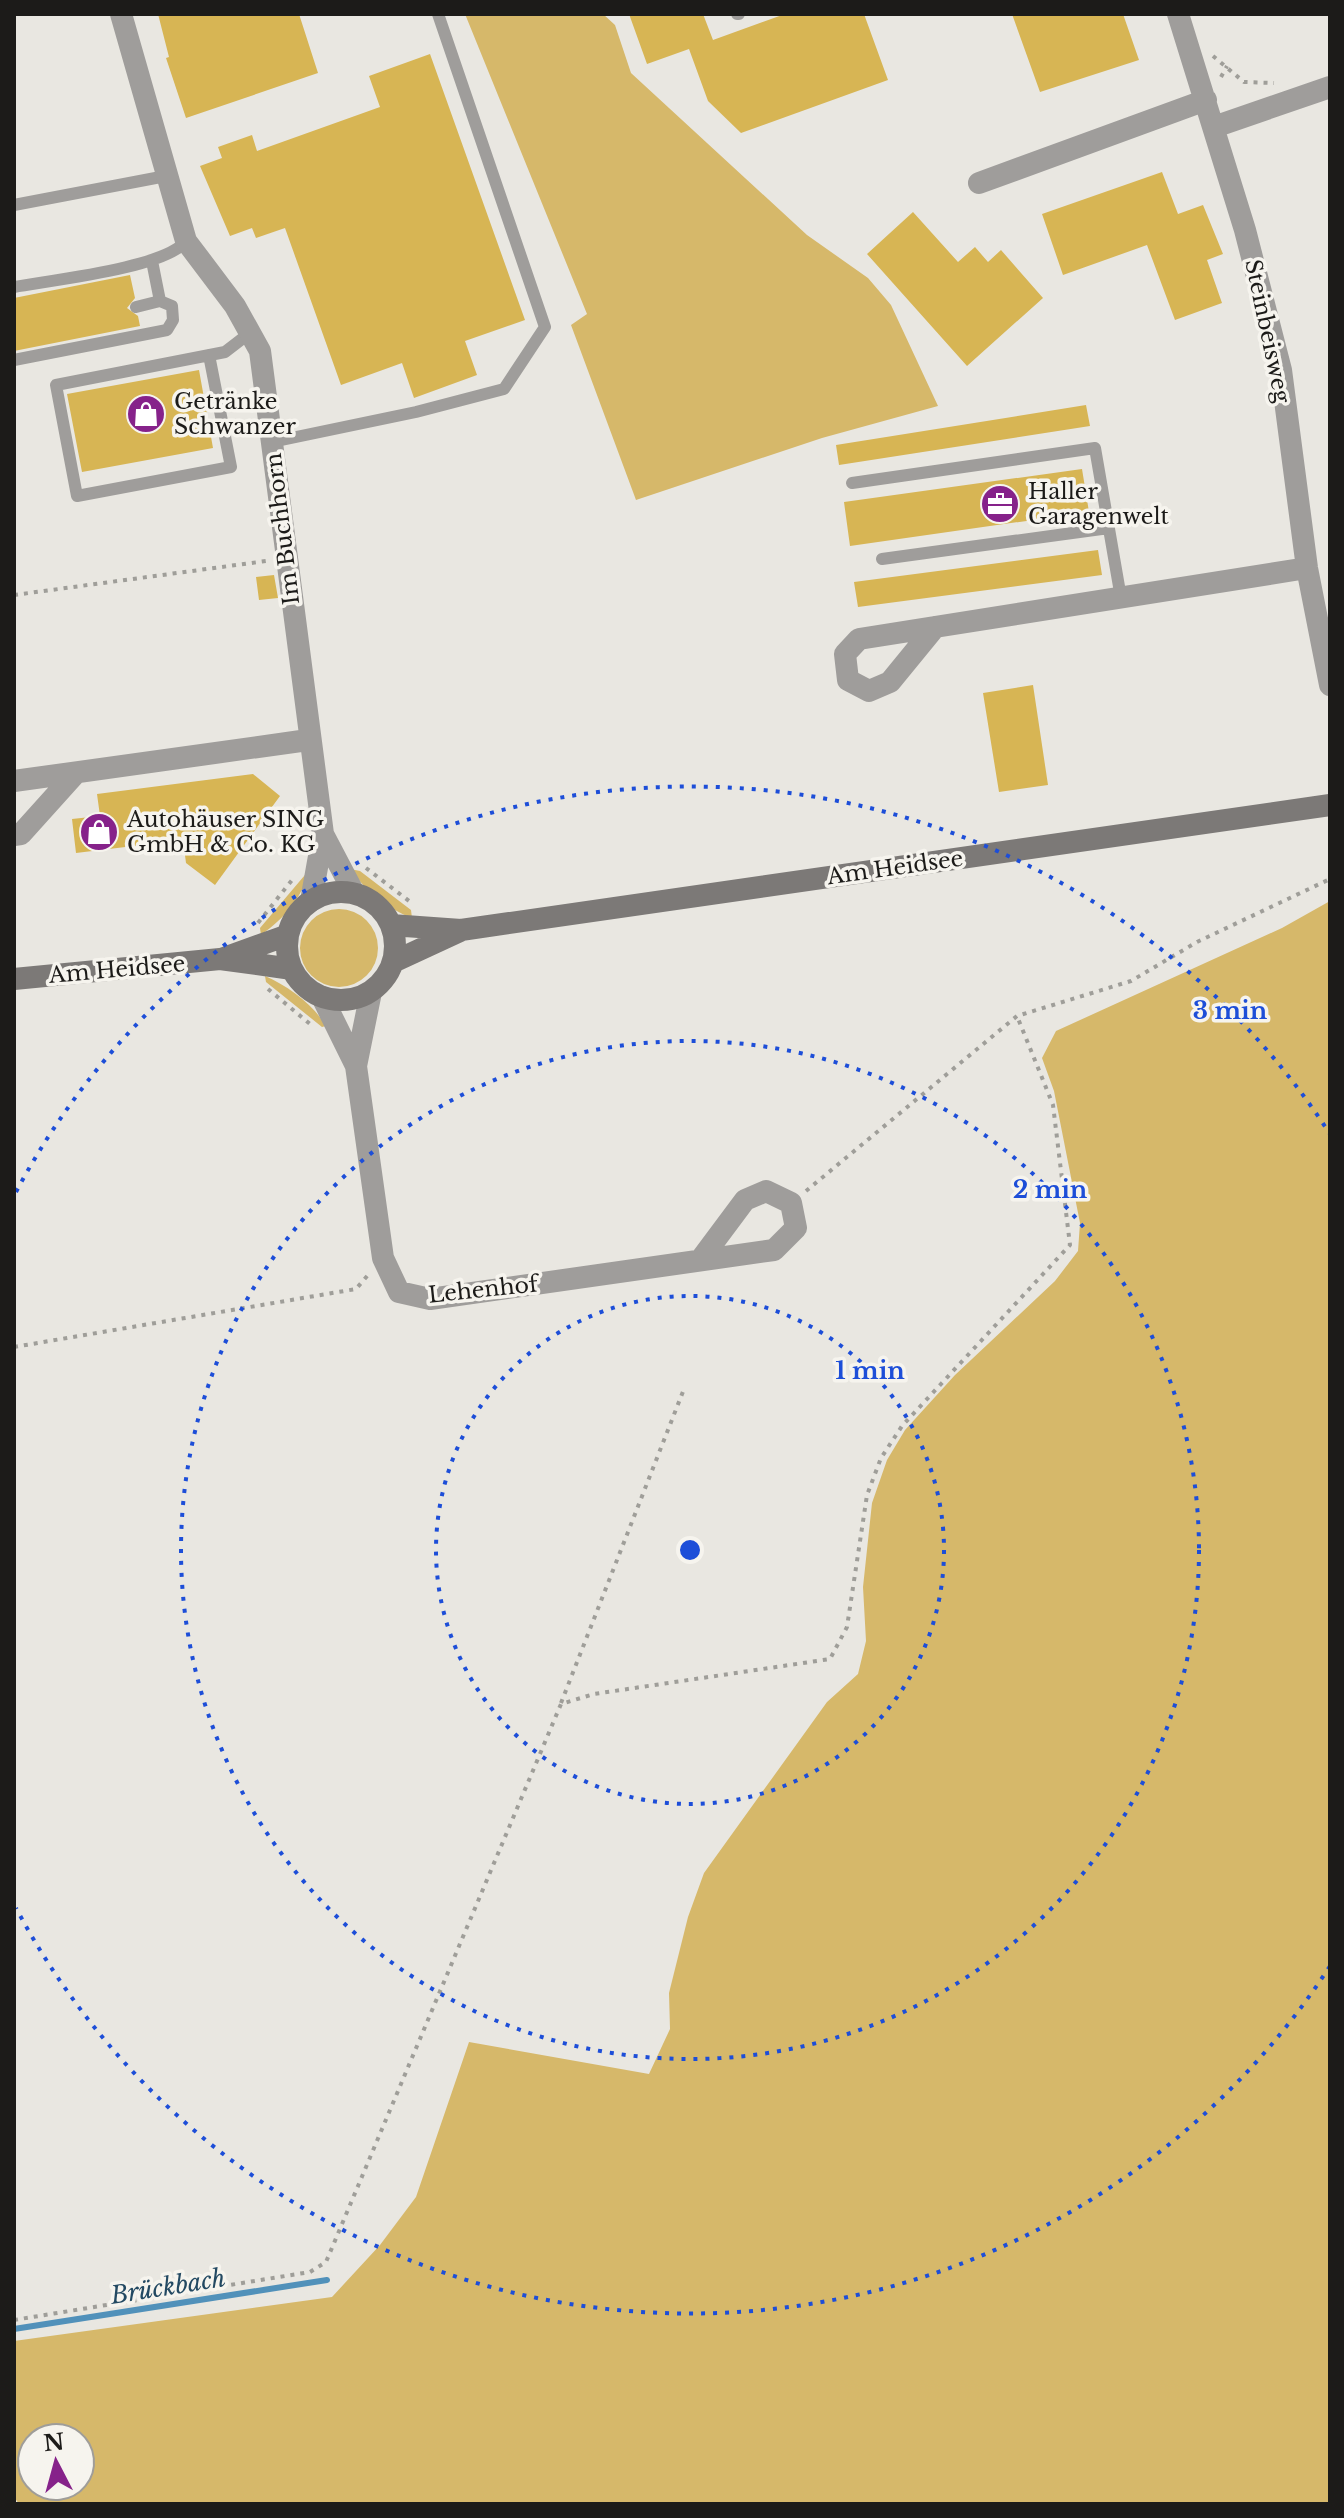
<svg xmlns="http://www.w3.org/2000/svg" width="1344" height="2518" viewBox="0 0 1344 2518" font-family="'Libre Baskerville',serif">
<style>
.green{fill:#d6b86a;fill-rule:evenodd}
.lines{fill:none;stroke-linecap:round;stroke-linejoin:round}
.stream{stroke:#5191ba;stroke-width:6}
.building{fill:#d7b554}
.path{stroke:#9f9e99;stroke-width:4;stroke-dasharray:4 6;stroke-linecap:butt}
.service{stroke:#9f9d9b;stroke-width:12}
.minor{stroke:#9f9d9b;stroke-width:22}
.secondary{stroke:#7c7977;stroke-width:22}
.ring{fill:none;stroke:#1d4ed8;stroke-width:4;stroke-dasharray:4 8}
.labels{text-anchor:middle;stroke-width:7;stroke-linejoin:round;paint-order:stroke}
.street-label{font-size:22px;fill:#1c1b19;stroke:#f6f4ee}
.poi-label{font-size:22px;fill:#1c1b19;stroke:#f6f4ee;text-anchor:start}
.water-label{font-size:24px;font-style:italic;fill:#234962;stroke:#f6f4ee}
.centre{fill:#1d4ed8;stroke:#f6f4ee;stroke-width:4}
.ring-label{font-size:24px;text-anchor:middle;font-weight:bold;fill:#1d4ed8;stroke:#f6f4ee;stroke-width:7;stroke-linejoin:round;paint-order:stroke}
</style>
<rect width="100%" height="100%" fill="#e9e7e1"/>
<path class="green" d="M465,14h138l12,11 16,48 176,162 61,43 23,27 47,101 -116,32 -186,62 -65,-175 16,-11z
M310,869c-9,30 -24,48 -49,66l-1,-7z
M350,869l10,2 51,39 1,8c-26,-10 -46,-27 -62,-49z
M1330,901v1603h-1311l-5,-7v-156l318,-44 48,-52 36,-48 53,-155 180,32 21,-45 -1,-36 19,-76 16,-44 123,-171 31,-28 8,-33 -3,-54 9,-84 15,-43 18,-30 50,-55 100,-94 23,-30 2,-28 -26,-132 -12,-33 14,-27 226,-103zM32,2438h48v48h-48z
M300 948a39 39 0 1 1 78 0a39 39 0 1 1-78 0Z
M265,976c23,10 48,28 61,50l-4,1 -56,-45z"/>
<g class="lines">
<path class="stream" d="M14,2329l313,-49"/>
</g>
<path class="building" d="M158,14h141l19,59 -132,45 -20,-60 3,-1z
M629,14h74l10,26 72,-26h79l24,66 -147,53 -33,-32 -19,-52 -42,15z
M1012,14h111l16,46 -99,32z
M430,54l95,266 -60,21 12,34 -63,23 -12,-35 -61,22 -56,-157 -29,10 -4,-10 -22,8 -30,-70 22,-8 -4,-11 34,-12 5,16 123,-44 -11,-31z
M1162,172l16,42 25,-9 20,49 -16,6 15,43 -47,17 -28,-75 -84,30 -21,-61z
M913,212l45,50 17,-15 13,15 13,-12 42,48 -76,68 -100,-112z
M130,275l5,23 -8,10 11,8 2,10 -126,25v-53z
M199,370l14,78 -131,24 -15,-78z
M1086,405l4,21 -251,39 -3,-20z
M1082,469l7,43 -239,34 -6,-44z
M1098,550l4,25 -244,32 -4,-25z
M274,575l4,23 -19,2 -3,-23z
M1033,685l15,100 -49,7 -16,-99z
M253,774l27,22 -65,89 -29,-22 -3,-23 -107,13 -4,-34 28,-3 -3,-22z"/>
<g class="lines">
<path class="path" d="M1213,56l31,26 30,1
M1221,77l6,-11
M14,595l252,-34
M366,868l47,36
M258,923l34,-43
M268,989l42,35
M806,1191l211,-175 114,-35 66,-39 133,-63
M14,1347l342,-58 12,-14
M561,1703l123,-314
M14,2320l296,-48 16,-10 235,-558 33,-10 236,-35 17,-32 20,-132 14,-37 21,-32 168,-181 -17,-140 -36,-89"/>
<path class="service" d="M737,14h2
M14,205l152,-29
M152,261l8,40
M14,287c38,-7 151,-19 172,-46
M209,355l22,112 -154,29 -21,-111 169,-33 26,-20
M14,360l153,-30 6,-10 -1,-14 -12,-5 -24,6
M272,442l144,-30 88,-23 41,-62 -107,-313
M852,483l243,-35 26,150
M882,559l227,-31"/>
<path class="minor" d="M121,14l65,227 49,65 25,45 63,483 -12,67
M1178,14l67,216 36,140 26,198 23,117
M1214,127l116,-40
M979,183l227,-83
M935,627l-45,55 -21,9 -21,-11 -3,-26 14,-15 448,-71
M14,781l294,-41
M323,834l31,59
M14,835l7,-1 54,-60
M322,997l34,69 27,192 16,34 31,7 344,-49 22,-22 -5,-25 -25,-12 -21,9 -44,59
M356,1066l15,-74"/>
<path class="secondary" d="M287 946a54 54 0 1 1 108 0a54 54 0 1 1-108 0Z
M391,925l70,5 869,-125
M221,959l67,-24
M393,962l67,-31
M14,979l206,-20 72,10"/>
</g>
<g class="ring">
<circle cx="690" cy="1550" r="254"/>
<circle cx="690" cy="1550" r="509"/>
<path d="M1330 1966A763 763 0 0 1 16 1908M16 1192A763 763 0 0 1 1330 1134"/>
</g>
<defs>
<g id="shop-disc" transform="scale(2)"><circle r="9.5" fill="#86228a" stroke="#f6f4ee"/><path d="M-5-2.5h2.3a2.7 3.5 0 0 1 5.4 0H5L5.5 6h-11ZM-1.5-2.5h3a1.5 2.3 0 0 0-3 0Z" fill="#fff"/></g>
<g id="office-disc" transform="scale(2)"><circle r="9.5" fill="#86228a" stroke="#f6f4ee"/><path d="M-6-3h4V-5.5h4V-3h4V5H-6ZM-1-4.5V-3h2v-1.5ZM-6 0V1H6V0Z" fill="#fff"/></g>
</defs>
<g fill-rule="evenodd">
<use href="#shop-disc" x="146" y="414"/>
<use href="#office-disc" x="1000" y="504"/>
<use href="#shop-disc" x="99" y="832"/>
</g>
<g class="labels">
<g class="street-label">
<text transform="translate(1268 331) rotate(78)" y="8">Steinbeisweg</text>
<text transform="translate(282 529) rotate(-97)" y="8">Im Buchhorn</text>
<text transform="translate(895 867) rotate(-8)" y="8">Am Heidsee</text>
<text transform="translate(117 969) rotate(-5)" y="8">Am Heidsee</text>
<text transform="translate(483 1289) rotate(-6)" y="8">Lehenhof</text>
</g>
<g class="poi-label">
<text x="174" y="409">Getränke<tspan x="174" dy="25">Schwanzer</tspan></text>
<text x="1028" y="499">Haller<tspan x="1028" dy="25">Garagenwelt</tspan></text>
<text x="127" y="827">Autohäuser SING<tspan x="127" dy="25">GmbH &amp; Co. KG</tspan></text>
</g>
<g class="water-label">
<text transform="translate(168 2287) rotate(-9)" y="8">Brückbach</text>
</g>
</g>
<circle cx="690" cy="1550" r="12" class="centre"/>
<g class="ring-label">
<text x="1230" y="1019">3 min</text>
<text x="1050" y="1198">2 min</text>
<text x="870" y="1379">1 min</text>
</g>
<rect width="1344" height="2518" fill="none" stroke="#1c1b19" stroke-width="32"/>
<g transform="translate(56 2462) rotate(354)"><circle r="38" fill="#f6f4ee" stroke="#9f9d99" stroke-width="2"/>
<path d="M0-6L14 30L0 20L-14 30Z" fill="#86228a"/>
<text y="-12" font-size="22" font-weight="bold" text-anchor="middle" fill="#1c1b19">N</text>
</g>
</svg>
